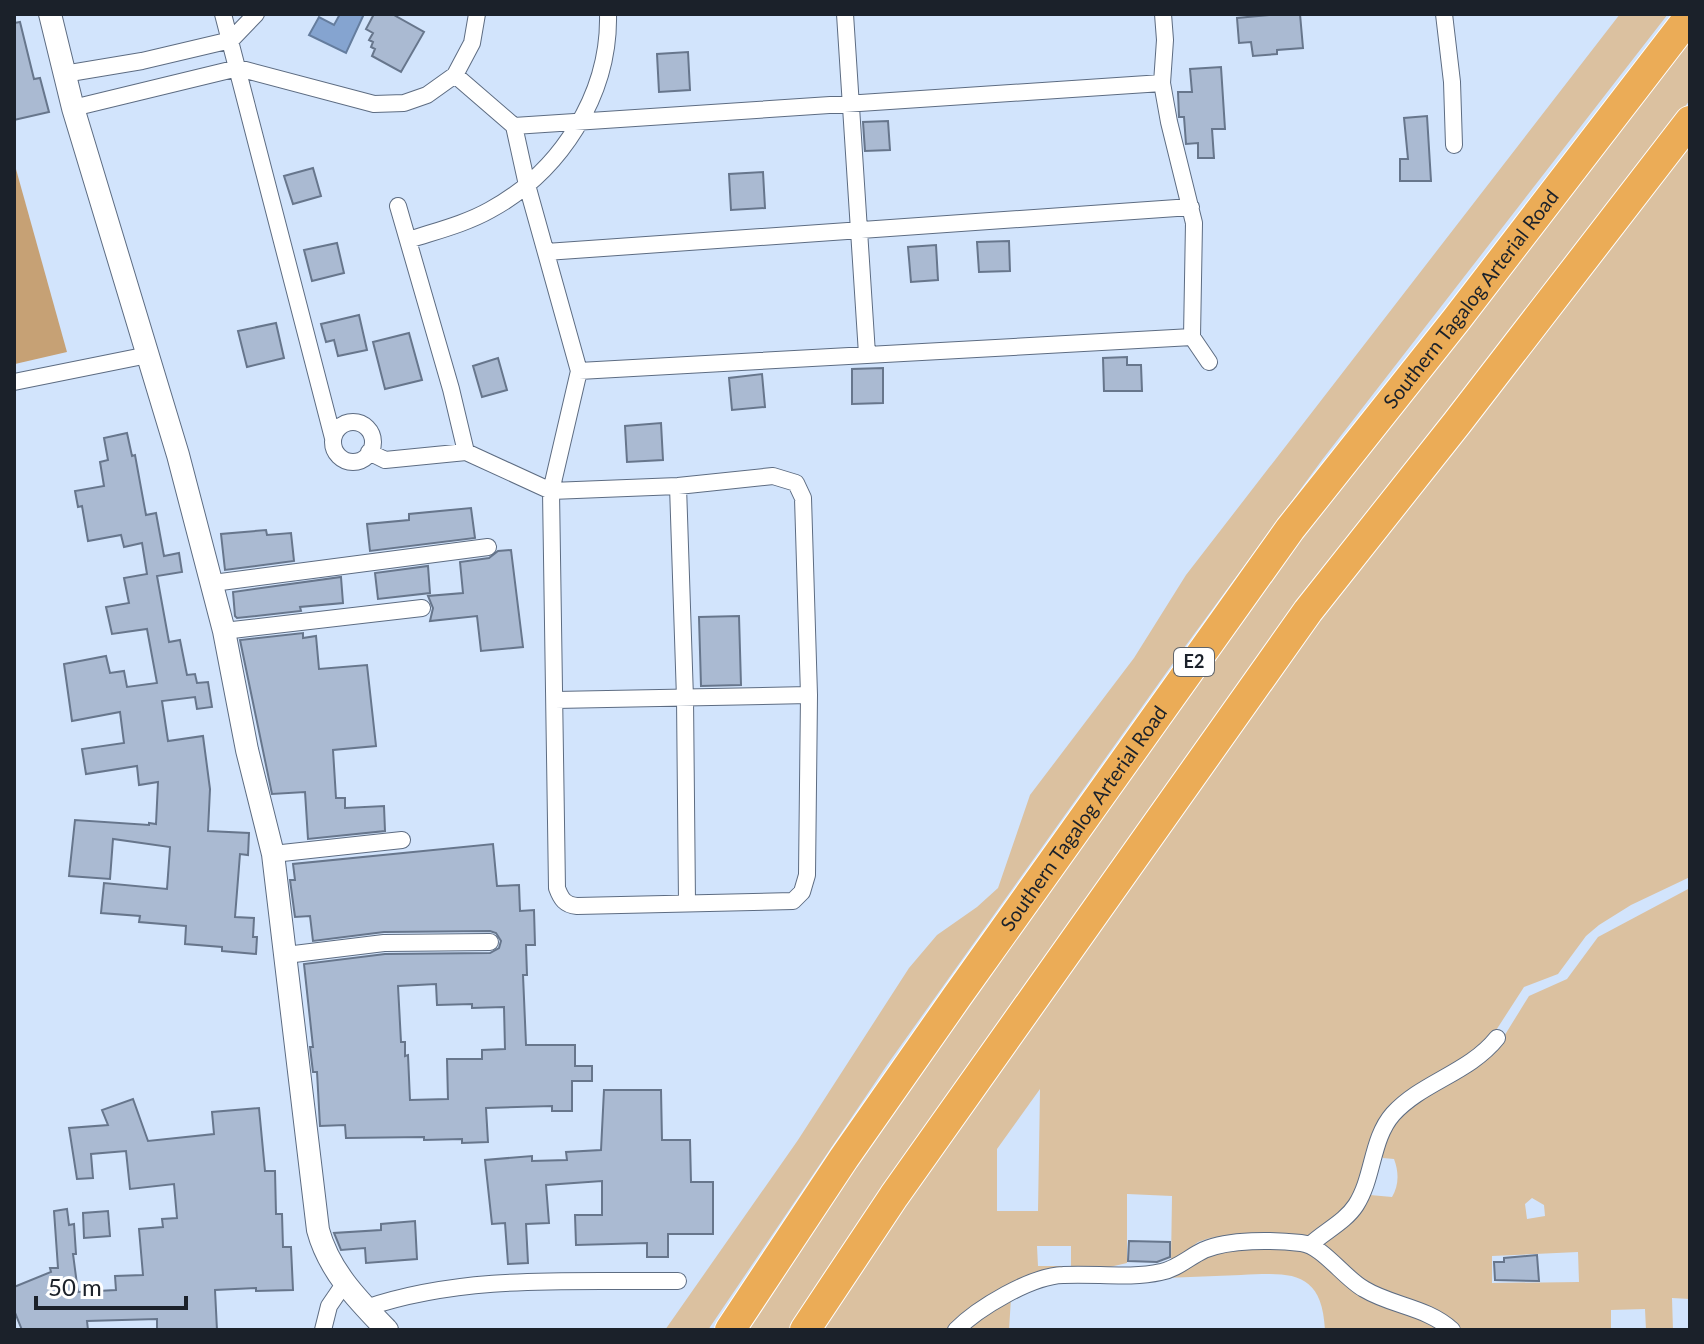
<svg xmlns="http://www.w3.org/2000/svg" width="1704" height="1344" viewBox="0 0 1704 1344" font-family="Lato,sans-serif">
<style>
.green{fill:#dbc1a0;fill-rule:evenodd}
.forest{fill:#c6a175}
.water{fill:#85a4d0;stroke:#657d9e;stroke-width:2}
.building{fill:#aabad2;stroke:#67768c;stroke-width:2;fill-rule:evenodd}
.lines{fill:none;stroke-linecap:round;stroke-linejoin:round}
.minor-casing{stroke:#5d6c82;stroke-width:18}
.tertiary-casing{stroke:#5d6c82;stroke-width:24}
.motorway-casing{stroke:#fff;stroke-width:32}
.minor{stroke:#fff;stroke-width:16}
.tertiary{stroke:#fff;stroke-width:22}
.motorway{stroke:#ebac57;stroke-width:30}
.labels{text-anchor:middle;stroke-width:7;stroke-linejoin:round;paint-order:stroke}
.shield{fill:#fff;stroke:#5f646a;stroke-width:2}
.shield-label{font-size:18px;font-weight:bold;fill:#1b212a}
.street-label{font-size:20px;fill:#1b212a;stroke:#fff}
</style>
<rect width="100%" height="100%" fill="#d2e4fc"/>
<path class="green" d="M1620,14h48l-346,446 -141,192 -294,413 -179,265h-43l133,-190 111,-172 28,-33 40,-28 21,-19 32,-93 104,-137 52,-83z
M1690,32v68l-241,313 -564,773 -96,144h-46l105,-160 447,-631z
M1690,144v733l-59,28 -32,20 -13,11 -28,38 -34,13 -31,48 -13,15 -74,45 -56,113 -40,27 -15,3 -55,-3 -30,3 -12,4 -27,21 1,-67 -45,-2v69l-26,6 -46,2 -105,59h-131l79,-121 419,-589zM1040,1089l-2,122h-41v-62zM1037,1246h34v20h-33z
M1690,888v411l-18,-1 1,32h-27l-1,-21 -34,1v20h-152l-71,-33 -62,-45 -4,-11 43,-42 5,-4 22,2c7,-11 7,-25 2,-38l-11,-1 -2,-8 14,-28 26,-23 44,-25 33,-28 31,-50 38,-17 31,-42zM1532,1198l12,7 1,11 -18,3 -2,-15zM1578,1252l1,30 -87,1v-27z
M1230,1248h63l16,3 136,79h-120c-3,-61 -36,-57 -84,-55 -26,1 -51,2 -76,3l29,-18z
M1011,1298l-2,32h-45z"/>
<path class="forest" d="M14,162l53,190 -52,12 -1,-1z"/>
<path class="water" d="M340,14h24l-18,39 -37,-18 10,-18 15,8z"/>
<path class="building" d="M374,14h18l32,18 -23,40 -29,-16 3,-7 -4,-2 2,-5 -4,-2 4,-7 -7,-4z
M1281,14h19l3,34 -26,2v4l-24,2 -2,-14 -12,1 -2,-25z
M20,22l14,57 6,-1 9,34 -35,8v-97z
M688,52l2,38 -31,2 -2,-38z
M1221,67l4,62h-13l2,29h-16v-15l-12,1 -2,-27h-5l-1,-25h14l-2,-23z
M1427,116l4,65h-31v-22h8l-4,-41z
M888,121l2,29 -25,1 -2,-29z
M313,168l8,28 -28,8 -9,-28z
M763,172l2,36 -34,2 -2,-36z
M1009,241l1,30 -31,1 -2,-30z
M337,243l7,30 -32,8 -8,-31z
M936,245l2,35 -27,2 -3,-35z
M359,315l8,35 -29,6 -4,-16 -8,2 -5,-18z
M276,323l8,35 -37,9 -9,-36z
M409,333l13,47 -37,9 -12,-47z
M1127,357v8h14l1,26h-38l-1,-33z
M498,358l9,32 -25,7 -9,-31z
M883,368v35l-31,1v-35z
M762,374l3,33 -33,3 -3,-32z
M661,423l2,37 -36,2 -2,-36z
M127,433l5,23 3,-1 11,60 10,-2 8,43 15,-3 3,19 -25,4 12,66 11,-2 7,35 8,-1 2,9 11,-1 4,25 -15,2 -2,-12 -33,4 6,40 35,-5 7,53 -2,42 41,2 -1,22 -8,-1 -5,63 19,1 -1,19h4l-1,17 -34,-3v-4l-37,-3 1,-18 -47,-4 1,-6 -39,-3 3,-30 63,6 3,-42 -57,-8 -3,40 -41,-3 6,-56 74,5v-2l7,1 2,-42 -19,3 -2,-19 -51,8 -4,-25 42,-6 -4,-31 -48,9 -8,-57 42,-8 4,17 14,-2 3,16 30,-4 -10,-54 -35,5 -6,-27 23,-4 -5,-25 23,-4 -5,-31 -18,4 -3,-12 -33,6 -6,-35 -4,1 -3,-16 29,-5 -4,-24 8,-2 -4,-22z
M471,508l4,30 -105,13 -3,-27 42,-4v-6z
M266,530l1,5 24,-2 3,28 -69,9 -4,-36z
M511,550l12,97 -42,4 -4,-35 -47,5 3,-13 -5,-12 35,-3 -3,-31 29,-4 9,-7z
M428,566l2,27 -52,6 -3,-26z
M341,577l2,26 -43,4 1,4 -64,7 -2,-2 -2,-24z
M739,616l2,69 -40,1 -2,-69z
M303,633v5l13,-2 3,33 48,-4 9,81 -43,4 3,48h9v10l39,-2 1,25 -77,8 -3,-47 -33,2 -32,-154z
M493,844l4,42 22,-1 1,26 14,-1 1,35h-9l1,30h-4l3,70h49v21h17v15h-20v30h-20v-5l-66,2 2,34 -26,1v-4l-38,1v-3l-78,1 -1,-13 -25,1 -3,-54h-4l-3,-25h3l-9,-83 81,-10 105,-1 9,-5 2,-7 -5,-8 -6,-2 -106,1 -71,9 -3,-25 -15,1 -5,-37h5l-2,-16zM436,984l1,21 35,-1v4l32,-1 1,42 -23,1v9h-35l1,40 -38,1 -2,-45 -3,1v-14h-4l-3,-56z
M604,1090h57l1,50h28l1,42h22v52h-45v23h-21v-14l-71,2 -1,-30h27v-34l-56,4 3,38 -23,1 2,39 -20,1 -3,-41 -13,1 -7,-64 47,-4v5l35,-1 -1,-8 35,-2z
M133,1099l15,42 66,-7 -2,-22 47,-4 6,63h10l1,43h6l1,33h8l2,43 -37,1v-3l-41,2 2,40h-60v-11l-70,2 1,9h-66l-8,-20v-23l37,-15 -1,-4h8l-4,-57 13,-2 2,16 5,-1 2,30h-3l5,38 38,-2 -1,-14 28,-1 -4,-46 24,-2 -1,-8 15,-1 -3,-34 -44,5 -4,-38 -35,3 2,24 -16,1 -8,-51 39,-3 -6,-15z
M108,1211l2,25 -26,2 -1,-25z
M415,1221l2,38 -51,4 -1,-15 -24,2 -7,-17 47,-3v-6z
M1129,1241l41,1v15l-13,5 -29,-1z
M1537,1255l2,26 -44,-1 -1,-18h10v-4z"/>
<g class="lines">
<g class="minor-casing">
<path id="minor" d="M223,14l110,424
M845,14l22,340
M1163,14l2,26 -3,43 7,39 25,101 -2,114 17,25
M1444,14l8,68 2,63
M64,74l78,-13 89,-21 25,-26
M73,108l165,-40 136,36 30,-1 23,-8 28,-20 17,-32 5,-29
M514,126l648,-43
M398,206l53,183 15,63 85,39 127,-5 95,-10 23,7 7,15 6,197 -2,180 -5,17 -9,9 -216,5c-12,-1 -16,-7 -20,-18l-6,-397 28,-120 -52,-186 -13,-59 -59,-51
M409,240c27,-9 56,-16 81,-30 70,-38 120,-115 118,-196
M546,252l645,-45
M579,371l613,-34
M14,382l134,-27
M333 442a20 20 0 1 1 40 0a20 20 0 1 1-40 0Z
M369,452l16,8 81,-8
M678,486l7,212 2,205
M213,583l275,-36
M224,631l198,-23
M555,700l254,-5
M273,854l129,-14
M286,955l98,-12 106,-1
M1310,1245c15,-14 35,-23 46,-40 18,-28 15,-66 37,-91 29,-32 76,-41 104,-76
M366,1308c99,-34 209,-26 312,-27
M323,1330l6,-24 15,-22
M956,1330c22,-22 75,-54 107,-55 32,-2 66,4 98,-3 16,-3 28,-15 43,-22 26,-11 69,-10 97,-7 21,2 43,35 63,46 28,17 63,18 88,41"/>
</g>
<g class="tertiary-casing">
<path id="tertiary" d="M50,14l23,94 105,347 46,176 23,119 26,104 45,376c11,41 40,70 69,100"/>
</g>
<g class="motorway-casing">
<g id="motorway">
<path id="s1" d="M730,1330l114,-172 114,-163 332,-466 166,-209 234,-304"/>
<path d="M805,1330l89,-134 414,-585 149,-188 233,-302"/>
</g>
</g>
<use href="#minor" class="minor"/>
<use href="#tertiary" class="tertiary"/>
<use href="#motorway" class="motorway"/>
</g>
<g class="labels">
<rect class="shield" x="1174" y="648" width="40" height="28" rx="6"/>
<g class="shield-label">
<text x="1194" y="668">E2</text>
</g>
<g class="street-label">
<text dy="7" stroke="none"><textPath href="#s1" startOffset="1270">Southern Tagalog Arterial Road</textPath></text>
<text dy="7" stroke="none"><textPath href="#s1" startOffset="622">Southern Tagalog Arterial Road</textPath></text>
</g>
</g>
<rect width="1704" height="1344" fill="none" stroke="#1b212a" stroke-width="32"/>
<path d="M36 1296v12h150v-12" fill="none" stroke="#1b212a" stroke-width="4"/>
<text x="48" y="1296" font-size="24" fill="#1b212a" stroke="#ffffff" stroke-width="6" paint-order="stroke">50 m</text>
</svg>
